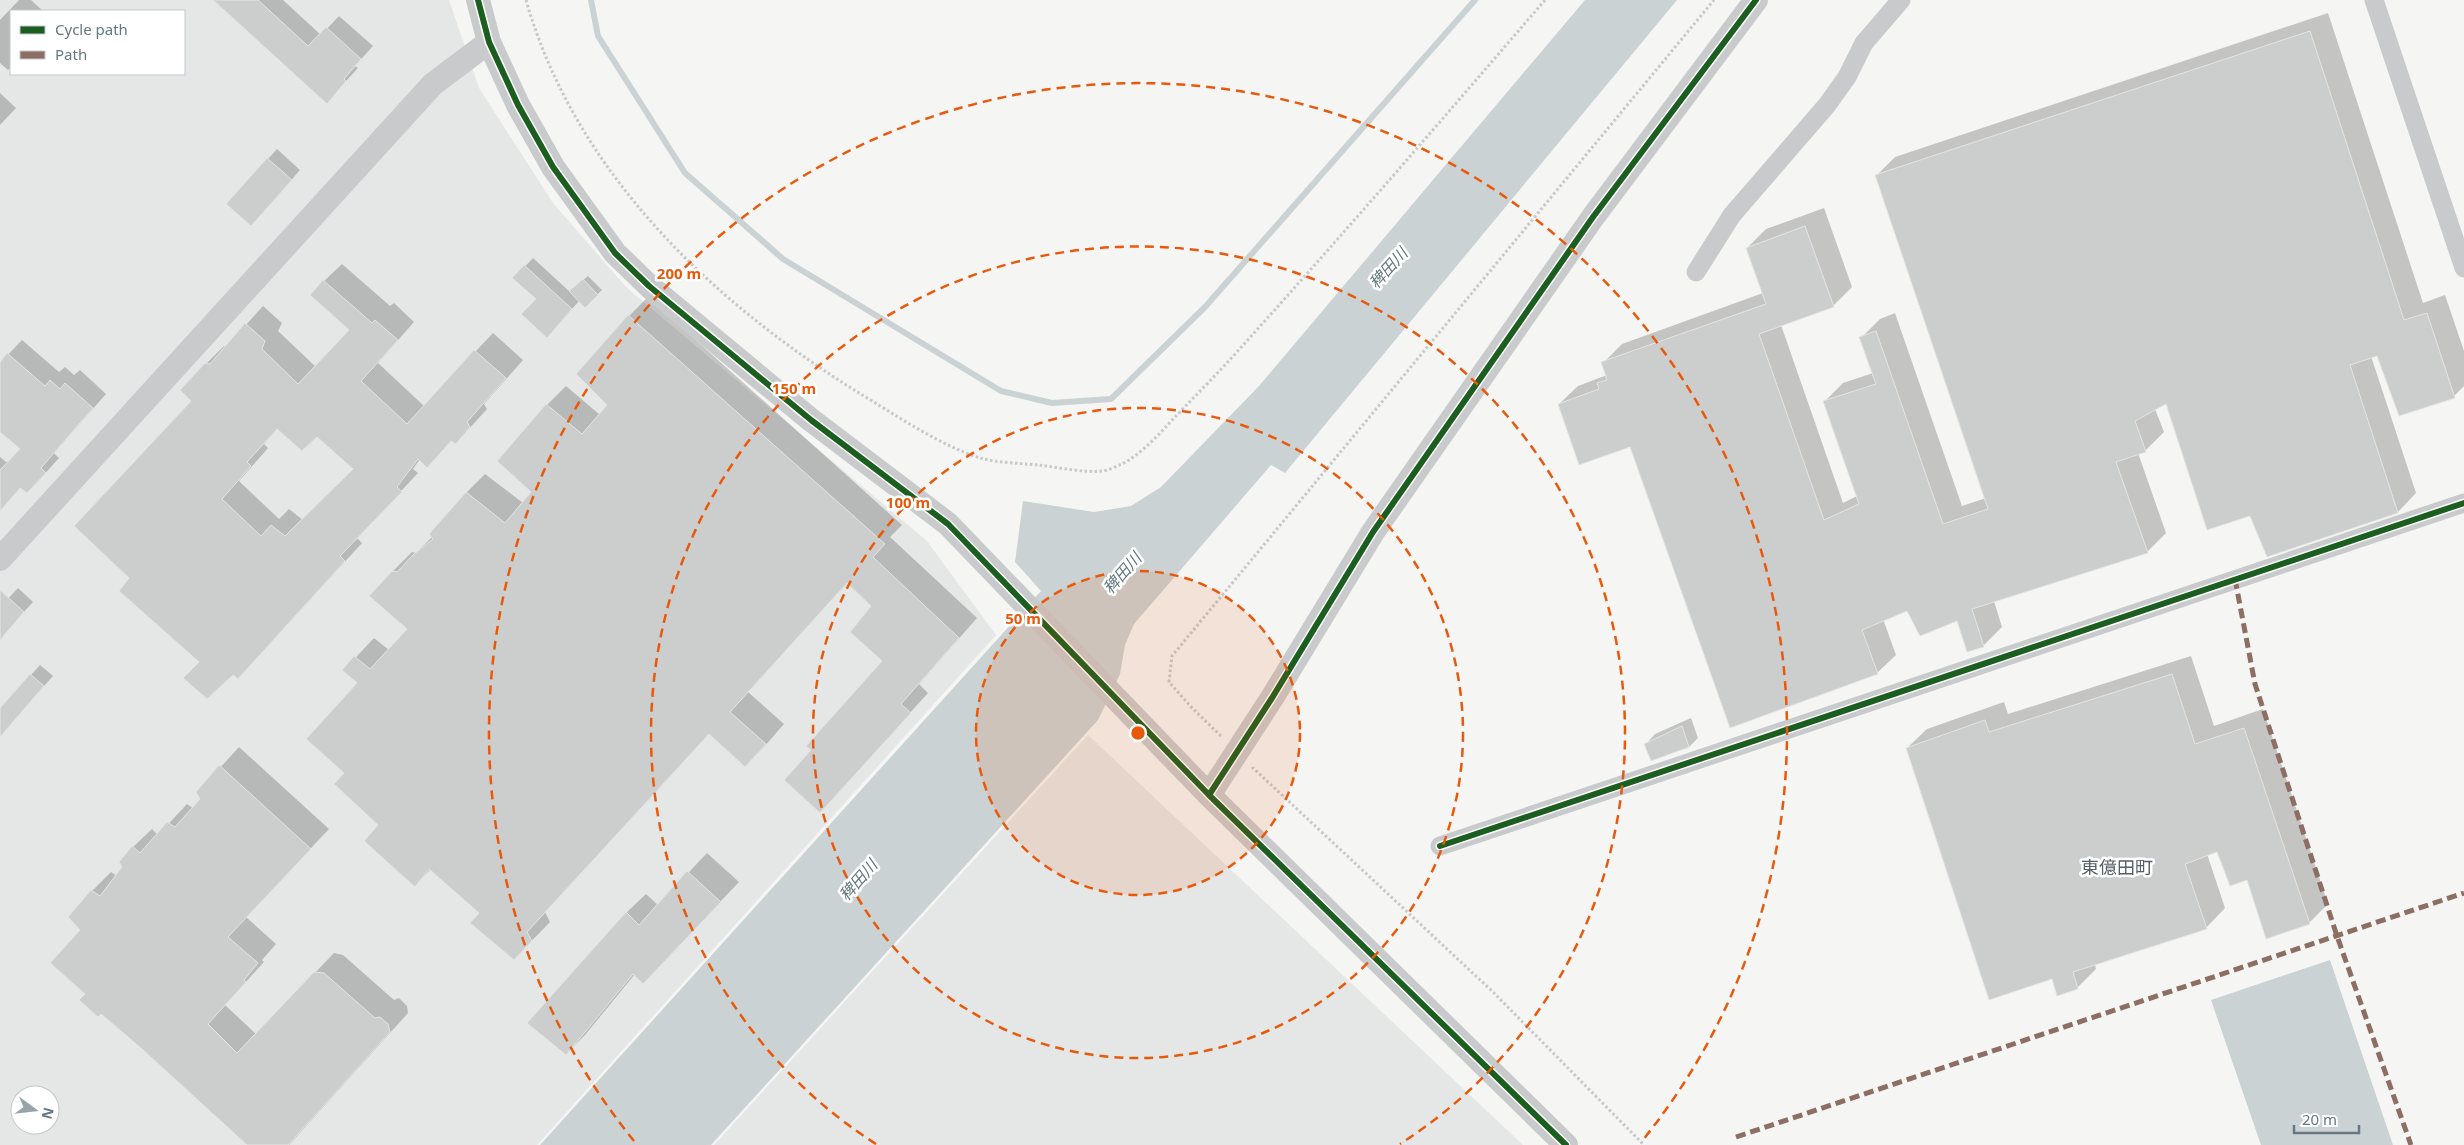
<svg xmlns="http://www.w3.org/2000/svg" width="2464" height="1145" viewBox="0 0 2464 1145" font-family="'Noto Sans','Noto Sans JP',sans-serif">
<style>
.built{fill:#e5e6e6;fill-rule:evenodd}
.water{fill:#cad2d4}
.shadow{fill:#0003;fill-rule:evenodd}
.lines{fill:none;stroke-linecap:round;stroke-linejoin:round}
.stream{stroke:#cad2d4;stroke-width:6}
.building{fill:#cccece;stroke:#e4e4e4;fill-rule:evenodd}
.path{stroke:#c7c8c9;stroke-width:3;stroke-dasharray:2.5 2.5;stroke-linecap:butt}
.minor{stroke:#c9cacb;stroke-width:19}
.tertiary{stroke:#c9cacb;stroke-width:24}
.quiet{stroke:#8d6e63;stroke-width:5;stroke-dasharray:10 5;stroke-linecap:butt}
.cycleway-casing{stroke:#fff;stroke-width:9}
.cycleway{stroke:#1b5e20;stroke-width:6}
.ring{fill:none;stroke:#e8590c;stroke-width:2.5;stroke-dasharray:9 6}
.labels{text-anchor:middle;stroke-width:5;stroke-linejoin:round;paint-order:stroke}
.water-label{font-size:16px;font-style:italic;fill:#63797e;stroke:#fff}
.quarter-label{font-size:18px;fill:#556067;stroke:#fff}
.centre{fill:#e8590c;stroke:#fff;stroke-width:2.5}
.ring-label{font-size:15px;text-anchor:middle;font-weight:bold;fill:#e8590c;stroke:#fff;stroke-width:5;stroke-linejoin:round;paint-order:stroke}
</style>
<rect width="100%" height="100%" fill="#f5f5f4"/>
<path class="built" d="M0,0h449l30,88 74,115 74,85 300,253 69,94 -459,510h-537zM11,11h173v63h-173zM20,1095h30v30h-30z
M1088,735l435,410h-809z"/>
<path class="water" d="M1585,0h92l-392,473 -14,-8 -137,159 -9,21 -5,29 -22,46 -387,425h-171l501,-554 -26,-29 8,-61 71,11 37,-6 30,-19 98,-101z
M2330,960l63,185h-132l-50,-145z"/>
<path class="shadow" d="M19,0h12l12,11h-32v56l-3,3 -8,-7v-43z
M215,0h68l38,35 18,-19 34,30 -18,20 3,2 -31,34z
M2328,13l95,290 22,-8 19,56v35l-10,10 -77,-42 -6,2 45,137 -18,19 -147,3 -84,-113 -12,7 9,23 -19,19 -7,2 28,80 -19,19 -153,49 8,26 -18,18 -16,5 -10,-31 -50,-10 -25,10 13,36 -19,18 -246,-228 -72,-41 19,-18 29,-11 -4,-12 19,-19 141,-51 -16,-45 19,-19 58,-21 28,79 -19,19 -52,19 62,178 14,-7 -33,-94 19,-19 30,-10 -12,-35 19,-19 15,-6 67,193 24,-8 -110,-322 19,-19z
M0,93l16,15 -16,17z
M277,149l23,21 -39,45 7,-56z
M533,258l37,34 18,-16 14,14 -17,16 -5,-6 -25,28 -18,-30 -23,-20z
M342,264l48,42 4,-3 20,19 -36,41 46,43 69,-73 30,27 -39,44 3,5 -31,34 -4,-3 -25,26 -7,-7 -7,10 5,4 -61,65 5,5 -106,116 -55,3 -70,-84 62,-177 13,-37 18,-18 2,1 37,-41 19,17 -4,8 38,36 35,-37 -27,-49zM278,428l39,7 37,34 -51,51 -14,-11 -10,10 -40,-38 29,-33 -4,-4z
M648,297l254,228 -12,12 87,81 -58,66 9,9 -90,99 -26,-42 72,-89 -11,-55 -25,-24 -100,110 36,32 -20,23 -19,19 -35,-33 -165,179 5,10 -36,37 -33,-46 -50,-44 -16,16 -35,-60 -35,-52 14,-90 -15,-13 30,-32 15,12 19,-21 -15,-58 19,-19 4,1 17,-17 33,-43 19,-19 38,29 10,-11 -34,-31 48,-56 19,-19 34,29 9,-10 20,-89z
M22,340l37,32 6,-5 9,8 6,-5 26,24 -52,59 5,5 -18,20 -20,9 -21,24v-54l6,5h3l13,-13 -22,-18v-68z
M18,588l15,14 -33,36v-31z
M2191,656l23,70 49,-17 65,195 -19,19 -62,-45 -29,-28 -11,4 18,54 -19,20 -111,36 1,5 -19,19 -24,-11 -146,-229 20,-19 77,-27 4,12z
M40,665l13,11 -37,42 -16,3v-11z
M1691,718l7,20 -10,10 -36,11 -6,-15 9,-10z
M239,747l90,82 -83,88 30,27 -14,16 2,2 -39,43 31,29 78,-81 9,2 51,45 5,-2 8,8 1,7 -119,132h-40l-167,-215 10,-39 19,-19 6,4 16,-29 19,-18 6,6 29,-31 6,4 8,-9 -3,-7z
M707,853l32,29 -77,81 -27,11 -50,61 -19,19 60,-141 20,-19 12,11z"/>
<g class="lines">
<path class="stream" d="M591,0l7,36 87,137 98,86 218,132 51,12 59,-4 94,-92 270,-307"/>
</g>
<path class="building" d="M213,0h45l50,46 18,-19 35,32 -17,20 2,2 -19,23z
M2310,31l94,289 23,-7 28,85 -56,18 -22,-60 -27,9 48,148 -131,44 -17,-41 -43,14 -41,-126 -31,17 11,31 -30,10 32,91 -176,56 12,38 -17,5 -10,-31 -37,15 -13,-25 -45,19 16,44 -148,54 -100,-281 -51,18 -21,-61 41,-15 -2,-6 10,-3 -6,-18 165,-58 -20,-56 59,-22 29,81 -75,27 65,186 35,-16 -36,-103 53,-17 -17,-47 17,-6 67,193 45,-15 -113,-334z
M267,158l25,22 -41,46 -25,-22z
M524,265l48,44 -25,29 -26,-24 15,-15 -24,-21z
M583,279l15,16 -13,13 -16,-17z
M323,280l49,43 3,-3 23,20 -37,41 46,43 67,-74 32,28 -39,44 3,5 -14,17 -5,-3 -24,27 -9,-9 -21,28 5,5 -62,64 5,5 -107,118 -5,-4 -26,24 -24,-21 16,-16 -80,-71 10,-13 -55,-52 117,-125 -11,-11 25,-27 5,1 35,-41 20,18 -3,8 36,35 51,-54 -39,-35zM277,429l25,22 15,-14 36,32 -68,67 -14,-11 -10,11 -39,-37 29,-33 -4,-4z
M628,315l257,229 -12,13 86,81 -58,66 10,9 -91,100 -36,-33 27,-30 -5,-4 76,-85 -32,-29 21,-26 -24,-23 -117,129 36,32 -21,23 -36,-33 -182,198 5,9 -18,19 -44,-37 9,-10 -50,-44 -14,18 -51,-46 14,-16 -44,-41 10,-11 -38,-34 51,-56 -15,-13 12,-14 16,13 37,-40 -38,-33 23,-25 5,1 16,-17 20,-16 -4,-5 37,-42 39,31 26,-31 -34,-31 49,-57 36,30 25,-29 -31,-31z
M7,353l38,33 5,-6 10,9 5,-6 28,25 -52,60 5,5 -19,20 -7,-5 -20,23v-41l20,-21 -20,-17v-70z
M0,590l24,22 -24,28z
M30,674l14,12 -44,51v-29z
M2172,674l23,70 49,-16 66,196 -44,15 -19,-59 -17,6 -13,-34 -32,12 22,65 -134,43 5,17 -21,7 -5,-17 -63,21 -83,-252 79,-28 4,12z
M1682,726l7,21 -38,14 -7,-17z
M219,765l92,84 -83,88 30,26 -14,17 2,2 -38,42 29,29 77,-81 10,1 51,45 5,-1 8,7 2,8 -102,113h-41l-105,-96 -41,-35 -3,3 -19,-17 6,-6 -35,-31 30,-33 -12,-13 23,-27 9,6 22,-29 -3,-5 13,-16 8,7 27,-31 8,5 25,-28 -4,-7z
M687,871l34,31 -78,82 -10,-10 -67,81 -39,-32 99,-111 13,13z"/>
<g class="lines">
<path class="path" d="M526,0c49,172 185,301 333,393 35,21 82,53 121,65 18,5 38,5 57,7 21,2 45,8 65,6 6,0 14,-5 20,-7 21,-11 38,-31 54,-48 23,-24 47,-48 69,-73 102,-113 201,-228 300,-343
M1221,736l-29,-28 -23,-26 3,-26 542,-656
M1252,767l241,225 151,153"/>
<path class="minor" d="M2374,0l90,268
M1696,272l36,-57 95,-110 20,-28 17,-34 37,-43
M1440,846l1024,-343"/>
<path class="tertiary" d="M478,0l11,42 29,63 35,62 62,86 34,33 162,134 137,104 261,271 357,350
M0,559l433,-475 56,-42
M1209,795l63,-97 101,-166 220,-315 163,-217"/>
<path class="quiet" d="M2235,579l20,105 82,252 74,209
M1736,1137l728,-244"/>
<g class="cycleway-casing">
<path id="cycleway" d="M478,0l11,42 29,63 35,62 62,86 34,33 162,134 137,104 261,271 357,350
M1209,795l63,-97 101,-166 220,-315 163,-217
M1440,846l1024,-343"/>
</g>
<use href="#cycleway" class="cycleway"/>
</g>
<circle cx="1138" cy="733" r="162" fill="#e8590c" fill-opacity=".12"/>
<g class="ring">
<circle cx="1138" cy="733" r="162"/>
<circle cx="1138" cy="733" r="325"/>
<path d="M876 1144A487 487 0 1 1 1400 1144"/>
<path d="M634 1141A649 649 0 1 1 1642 1141"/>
</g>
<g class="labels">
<g class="water-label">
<text transform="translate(1388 268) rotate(-48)" y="6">稗田川</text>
<text transform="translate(1122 573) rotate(-49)" y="6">稗田川</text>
<text transform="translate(858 880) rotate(-49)" y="6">稗田川</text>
</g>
<g class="quarter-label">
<text x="2117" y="874">東億田町</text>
</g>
</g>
<circle cx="1138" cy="733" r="8" class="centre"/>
<g class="ring-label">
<text x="679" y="279">200 m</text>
<text x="794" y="394">150 m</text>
<text x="908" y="508">100 m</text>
<text x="1023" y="624">50 m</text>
</g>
<rect x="10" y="10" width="175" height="65" fill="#ffffff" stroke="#c2c9cd"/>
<rect x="20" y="26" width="25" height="8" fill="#1b5e20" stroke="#c2c9cd"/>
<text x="55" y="35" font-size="15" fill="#677882">Cycle path</text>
<rect x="20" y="51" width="25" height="8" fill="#8d6e63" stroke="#c2c9cd"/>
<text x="55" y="60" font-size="15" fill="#677882">Path</text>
<g transform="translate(35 1110) rotate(105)"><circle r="24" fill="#ffffff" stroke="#c2c9cd"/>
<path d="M0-4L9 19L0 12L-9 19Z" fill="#99a4aa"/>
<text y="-8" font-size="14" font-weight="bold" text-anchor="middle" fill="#677882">N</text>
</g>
<path d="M2294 1125v8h65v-8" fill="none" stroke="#677882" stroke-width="2.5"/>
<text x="2302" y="1125" font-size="15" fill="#677882" stroke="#ffffff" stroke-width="4" paint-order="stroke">20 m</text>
</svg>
